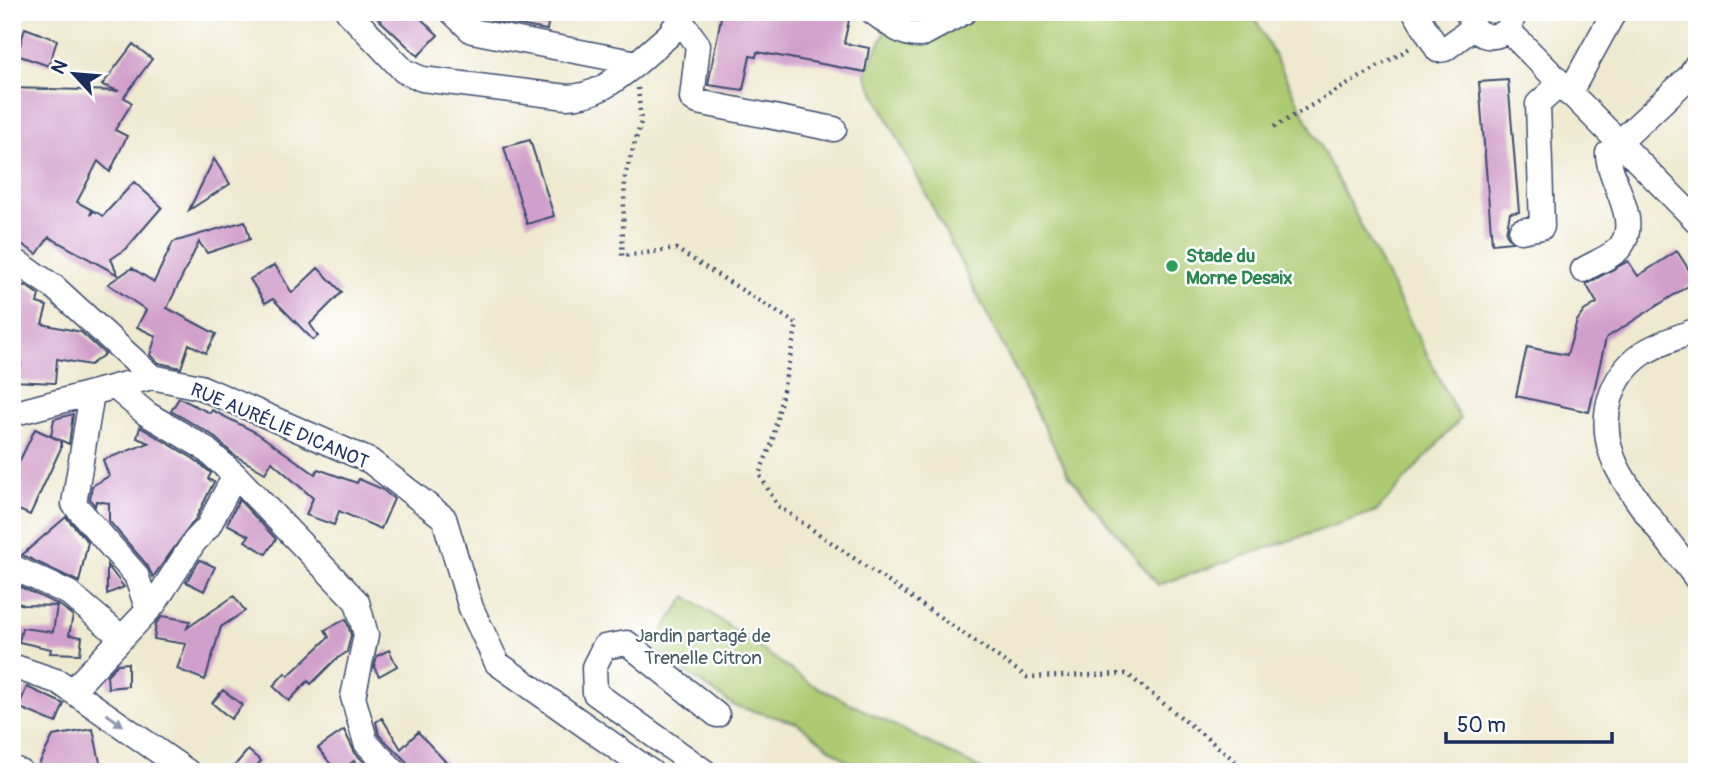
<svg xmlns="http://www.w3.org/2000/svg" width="1709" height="784" viewBox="0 0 1709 784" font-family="Pangolin,sans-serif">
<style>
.green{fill:#acca71;stroke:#647c68;stroke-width:2}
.building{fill:#d19fcb}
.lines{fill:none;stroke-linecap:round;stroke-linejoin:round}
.minor-casing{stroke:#3b4b6f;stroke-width:27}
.path{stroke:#3b4b6f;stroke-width:4.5;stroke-dasharray:2 5;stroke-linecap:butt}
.minor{stroke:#fff;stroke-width:24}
.oneway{fill:#8d97ae}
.leisure-dot{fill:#2e9e5b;stroke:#fff;stroke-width:2.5}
.labels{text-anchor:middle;stroke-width:5;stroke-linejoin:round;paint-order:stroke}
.leisure-label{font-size:19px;font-weight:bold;fill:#27864d;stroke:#fff;text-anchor:start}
.street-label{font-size:19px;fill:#1b2f5e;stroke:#fff}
.park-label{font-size:19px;fill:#465e64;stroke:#fff}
</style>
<rect width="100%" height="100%" fill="#fff"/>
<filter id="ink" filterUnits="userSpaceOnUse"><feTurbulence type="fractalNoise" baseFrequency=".0143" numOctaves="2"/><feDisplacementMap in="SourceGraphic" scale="14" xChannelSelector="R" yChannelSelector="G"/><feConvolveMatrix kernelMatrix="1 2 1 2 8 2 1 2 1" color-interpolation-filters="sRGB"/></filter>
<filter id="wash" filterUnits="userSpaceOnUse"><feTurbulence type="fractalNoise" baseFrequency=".00686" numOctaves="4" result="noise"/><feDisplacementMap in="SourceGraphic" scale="28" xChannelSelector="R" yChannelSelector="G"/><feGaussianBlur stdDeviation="1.57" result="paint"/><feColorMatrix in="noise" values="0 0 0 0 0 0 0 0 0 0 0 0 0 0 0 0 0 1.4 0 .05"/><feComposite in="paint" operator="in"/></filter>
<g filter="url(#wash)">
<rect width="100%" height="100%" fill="#eee9cf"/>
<path class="green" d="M964,12h288l208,407 -83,92 -219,74 -90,-111 -203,-400 24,-51 13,9z
M686,596l125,88 176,88h-126l-64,-49 -62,-17 -84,-58z"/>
<g id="blocks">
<path class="building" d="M371,12h43l24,23 -20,21z
M492,12h58l-3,18 -56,-10z
M722,12h87l40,8 -5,23 25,5 -4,24 -108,-20 -1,5 -6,-1 -7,34 -35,-5z
M25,28l32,12 -8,26 -32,-11z
M133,44l19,15 -28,38 8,6 -17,27 12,6 -17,36 -12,-11 -21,41 15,8 -2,5 4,-4 9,5 31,-34 28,25 -36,42 -15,10 7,16 -69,-38 -12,17 -25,-16v-150l107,3 -17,-6z
M1508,80l11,132 -9,1 -4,20 6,9 -20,2 -13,-162z
M530,140l24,76 -27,8 -23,-77z
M214,159l16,25 -41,26z
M245,221l5,18 -43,14 -8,-11 -32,66 49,26 -10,19 -17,-9 -8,24 -22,-5 -9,-8 6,-19 -19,-9 9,-17 -38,-26 24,-16 22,14 19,-40z
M1677,251l19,30 -90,57 -17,74 -73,-16 11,-49 40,8 10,-34 7,-10 13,-8 -11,-19 42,-23 10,15z
M275,265l17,28 26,-25 24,24 -32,32 8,12 -5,4 -40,-41 -8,4 -15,-24z
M12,283l14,3 13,9 -2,8 10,3 -5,18 39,8 24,22 -15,11 -33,-6 -2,24 -43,-2v-16h9l-3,-34 -6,1z
M179,398l31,15 2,-3 45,23 58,41 3,-5 39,14 2,-4 23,10 12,10 -13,30 -42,-18 -5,14 -28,-10 7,-17 -41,-36 -7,11 -31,-18 -23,-21 -40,-23z
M73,414l-4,30 -18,-8 3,-17z
M140,427l54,32 17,14 -3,6 6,3 -18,36 -43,59 -6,-12 -38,-44v-18l-13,-2 -1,5 -5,-7 2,-13 17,-10 -6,-16 46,-17 -12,-5z
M35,429l26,12v7l-31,67 -18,-8v-30z
M239,500l37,39 -10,15 -21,-13 4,-5 -22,-12z
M66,517l22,25 -9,40 -57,-27z
M200,560l15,7 -11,24 -18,-9z
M107,565l17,22 -17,7z
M12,583l49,23 12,10 -4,19 13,2 -2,17 -30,-1 1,-4 -32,-7 3,-14 31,4 4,-26 -33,-1 -12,-4z
M234,596l11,15 -24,16 -16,53 -28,-11 9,-25 -32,-5 2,-16 7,-7 27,5 -3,7z
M346,619l5,16 -4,17 -12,8 -24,24 -3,-3 -19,20 -16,-15 12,-13 3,3 41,-39 -4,-7z
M389,650l8,16 -18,10 -5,-9 3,-11z
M128,663v23l-20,2 -1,-13 11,-11z
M27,687l37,17 -8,19 -38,-16z
M223,690l19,15 -11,14 -19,-16z
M382,718l19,31 17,-17 37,40h-46l-3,-11 -27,-26 -3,-13z
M93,729l9,43h-49l-15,-6 15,-30z
M344,730l11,23 19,19h-9l-11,-11 -17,11 -19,-24z
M248,750l13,11 -10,11h-22z"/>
</g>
</g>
<g filter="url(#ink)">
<use href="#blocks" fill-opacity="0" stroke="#3b4b6f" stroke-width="2"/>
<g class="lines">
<g class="minor-casing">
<path id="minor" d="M348,12l56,59 18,8 145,18c30,-1 47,-16 70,-34
M452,12l20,19 165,32 32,-28 16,-23
M873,12c15,11 29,24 48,23l43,-23
M1415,12l23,38 7,-1 28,-21
M1468,13l5,15c11,10 22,11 35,2l7,-18
M681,21l17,24 -6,53 6,4 136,27
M1508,30l189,191
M1569,94l45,-82
M1521,231l21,-4 -4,-123 21,-19
M12,259l42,28 98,90
M1583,270c11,-7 31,-14 38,-24 20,-27 -13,-66 -13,-93l82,-77 7,-12
M1697,330c-18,7 -39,13 -55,24 -32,23 -43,63 -30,101 10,32 63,94 85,124
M115,387l32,27 56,33 32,28 122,127 9,33 -13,62 13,46 29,29
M92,393l-18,111 62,71 12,35
M12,414l140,-37 48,10 170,74 74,57 27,90 26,55 154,109
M12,567l57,26 52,44
M12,666l47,16 129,90
M72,691l82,-87 40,-62 14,-15 27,-52
M12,768l9,4
M705,772l-110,-79 -1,-26 10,-20 23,-4 90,72"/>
</g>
<path class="path" d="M638,88l3,34 -16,54 -3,80 54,-7 121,75 -25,119 -13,31 19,32 249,171 100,-3 122,98
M1274,127l138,-80"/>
<use href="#minor" class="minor"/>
</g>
<defs><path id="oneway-solid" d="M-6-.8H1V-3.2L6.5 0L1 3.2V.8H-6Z" transform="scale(1.75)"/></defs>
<use class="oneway" href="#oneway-solid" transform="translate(115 720) rotate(35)"/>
</g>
<circle class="leisure-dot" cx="1172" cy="266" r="7"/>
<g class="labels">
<g class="leisure-label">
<text x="1186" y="262">Stade du<tspan x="1186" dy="22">Morne Desaix</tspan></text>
</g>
<g class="street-label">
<text transform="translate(280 425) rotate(23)" y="7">RUE AURÉLIE DICANOT</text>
</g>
<g class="park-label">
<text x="703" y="642">Jardin partagé de<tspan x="703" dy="22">Trenelle Citron</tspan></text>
</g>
</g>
<rect width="1709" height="784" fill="none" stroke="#fff" stroke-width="42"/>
<g transform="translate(74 74) rotate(296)" stroke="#ffffff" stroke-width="5" paint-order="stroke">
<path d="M0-5L12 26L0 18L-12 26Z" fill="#1b2f5e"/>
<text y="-10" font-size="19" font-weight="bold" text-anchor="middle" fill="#1b2f5e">N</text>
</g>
<path d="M1446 732v10h166v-10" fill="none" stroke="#1b2f5e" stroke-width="3.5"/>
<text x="1457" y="732" font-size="21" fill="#1b2f5e" stroke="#ffffff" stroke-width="5" paint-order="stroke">50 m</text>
</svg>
